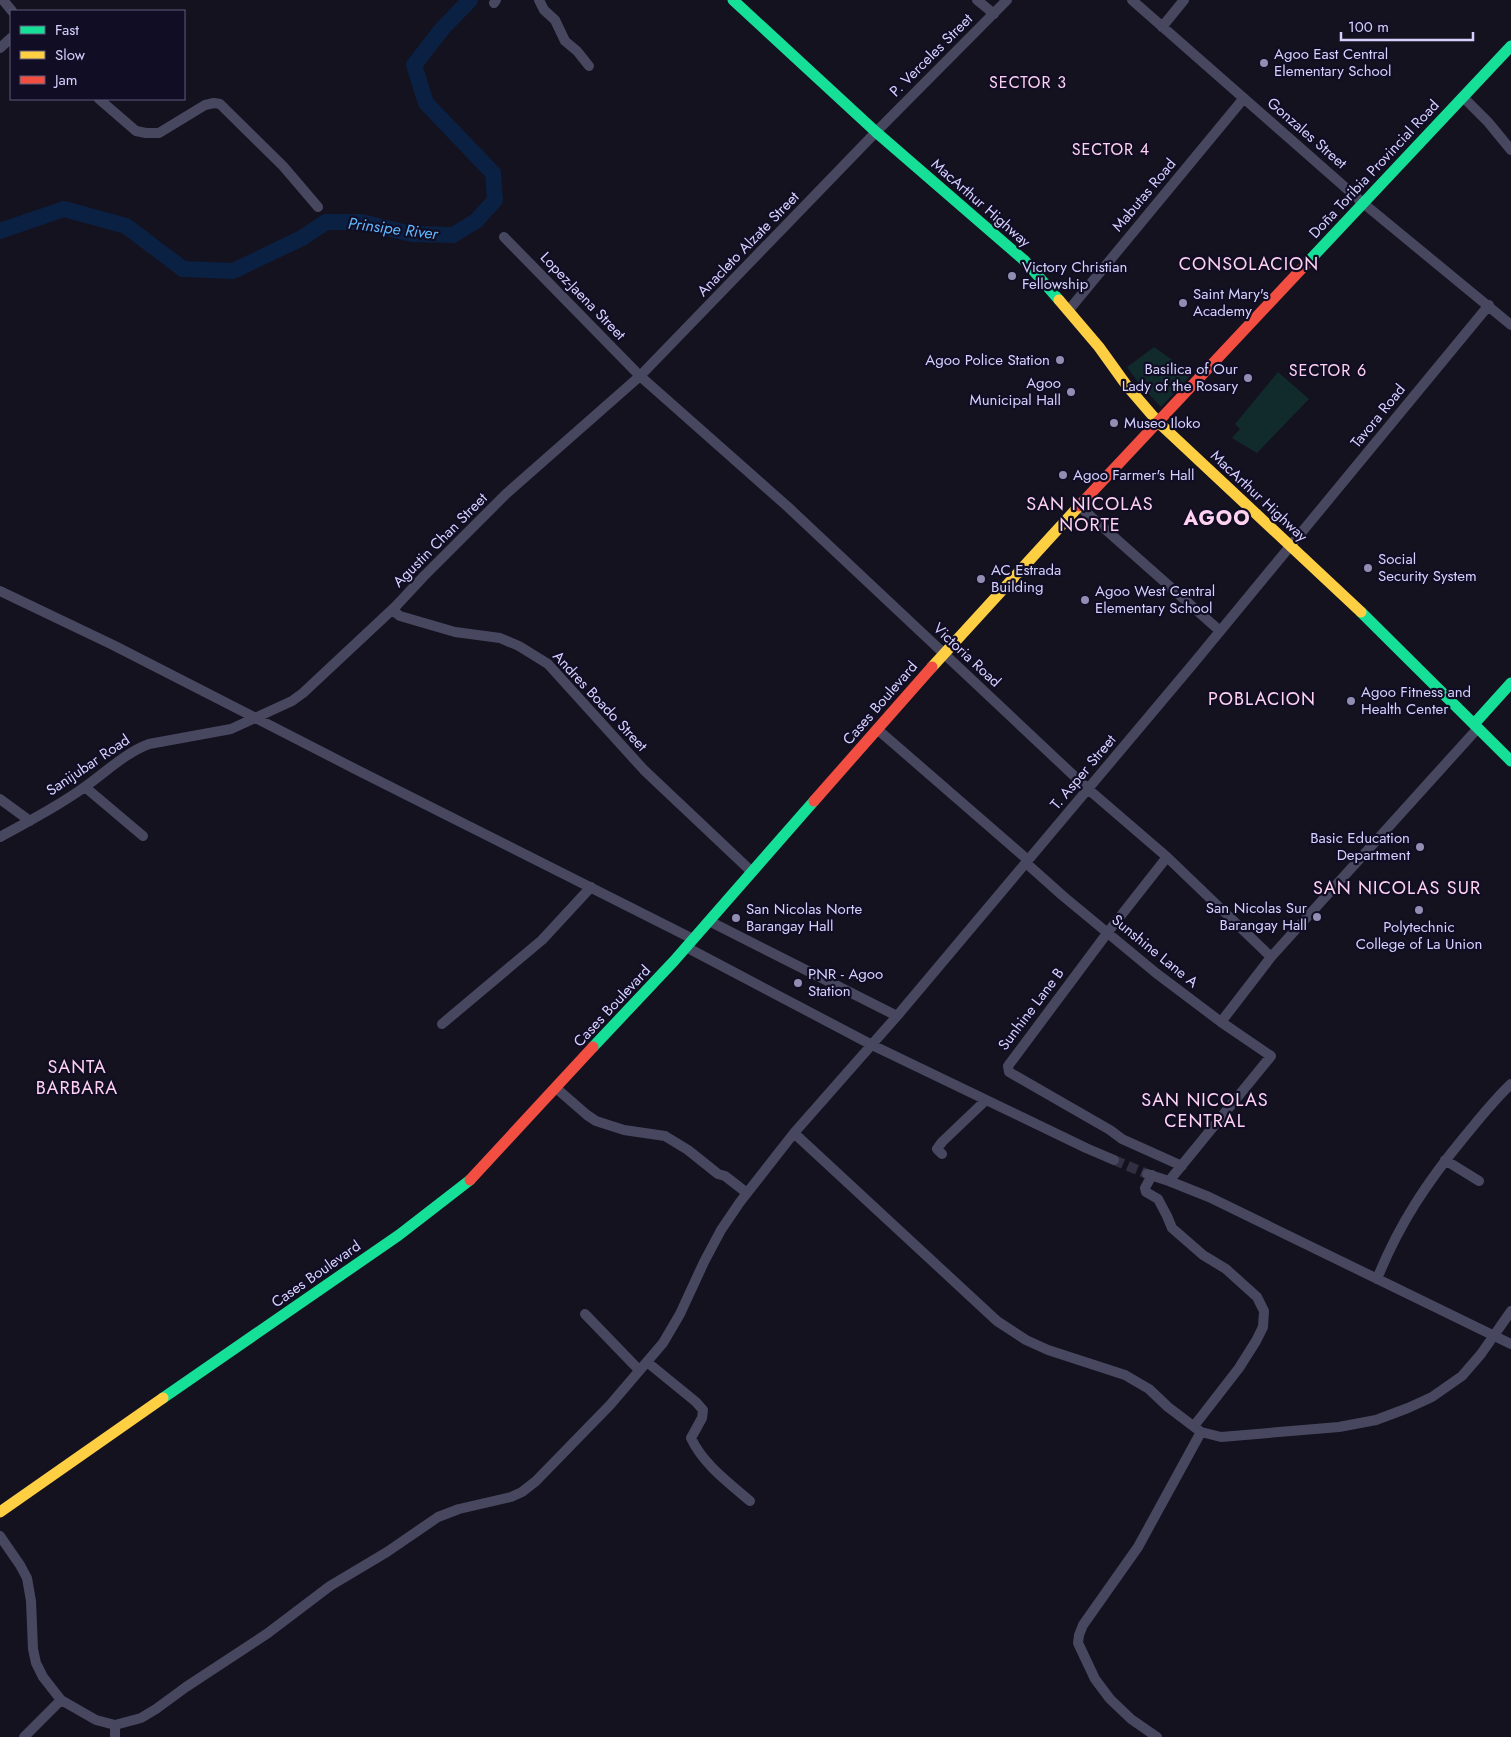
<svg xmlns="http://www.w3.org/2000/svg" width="1511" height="1737" viewBox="0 0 1511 1737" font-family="Jost,sans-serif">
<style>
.green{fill:#112a2b}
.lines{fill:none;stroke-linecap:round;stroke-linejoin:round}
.river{stroke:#0b2143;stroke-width:16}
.street-tunnel{stroke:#312f41;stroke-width:10;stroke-dasharray:10 5;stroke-linecap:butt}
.street{stroke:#484760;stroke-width:10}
.fast{stroke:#16e098;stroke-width:11}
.slow{stroke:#ffcf43;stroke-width:11}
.jam{stroke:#f24e42;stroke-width:11}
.poi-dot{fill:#918eb1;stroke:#110d24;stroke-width:2}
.labels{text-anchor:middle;stroke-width:4.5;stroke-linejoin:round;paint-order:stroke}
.poi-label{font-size:15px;fill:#d5d1ff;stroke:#110d24;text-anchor:start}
.street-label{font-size:15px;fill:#d5d1ff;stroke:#110d24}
.neighbourhood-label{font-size:16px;letter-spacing:1px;fill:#ffd3f0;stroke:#110d24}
.water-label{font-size:16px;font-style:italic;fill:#5fb9ff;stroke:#110d24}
.quarter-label{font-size:18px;letter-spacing:1px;fill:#ffd3f0;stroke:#110d24}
.district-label{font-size:20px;font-weight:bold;letter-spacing:1px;fill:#ffd3f0;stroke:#110d24}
</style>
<rect width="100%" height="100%" fill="#14121f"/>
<path class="green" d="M1154,347l38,27 -31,33 -20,-21 -14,-19z
M1278,372l31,27 -52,54 -25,-15 8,-9 -5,-5z"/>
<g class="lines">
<path class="river" d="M0,231l64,-22 62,17 57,43 50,2 69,-33 24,-16h35l51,12 41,1 23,-14 19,-21 -2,-27 -67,-70 -12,-38 28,-36 28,-29"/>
<path class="street-tunnel" d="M1114,1160l33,14"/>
<path class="street" d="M3,0l9,11
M539,0l5,10 11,10 10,21 12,10 12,15
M977,0l17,14
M1132,0l231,203 148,122
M494,3l2,-3
M1162,27l22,-27
M0,48l11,-10
M1463,97l25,25 23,28
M99,99l37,32 10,2h13l46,-28 9,-2 6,1 63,62 35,41
M504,237l136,139 148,131 300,282 79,68 104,100
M1068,311l176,-213
M1079,506l141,125
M0,591l113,54 248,127 332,167
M392,610l8,6 55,16 45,6 19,8 29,18 96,106 108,102
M877,729l151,131
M85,787l58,49
M0,799l30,22
M0,837c29,-16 59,-31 86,-51 20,-14 39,-33 63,-42l82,-15 61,-28 11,-8 93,-87 28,-30 82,-82 134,-118 236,-244 131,-132
M1167,857l-59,75 -100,134 1,6 101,58 12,9 60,27
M1026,863l37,33 93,77 65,49 50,34 -102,125
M709,921l188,95
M686,947l186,98 214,103 28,12
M1221,1022l50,-65 207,-229
M442,1024l100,-84 49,-53
M556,1088l31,27 9,6 28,9 41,6 23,14 30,24 7,2 22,17
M794,1133l203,188 29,19 22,10 77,25 24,14 19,18 33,25 20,5 118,-10 37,-7 32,-12 24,-11 30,-21 19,-22 30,-43
M942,1154l-5,-5 5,-7 43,-41
M1445,1160l34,21
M1147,1174l22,7 40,16 302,147
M1152,1175l-7,13 1,4 12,7 9,17 5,12 31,27 23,14 31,28 7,14 -1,16 -7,14 -17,27 -45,58
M1377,1279c22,-55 50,-97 88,-143 15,-18 29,-36 46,-52
M585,1314l54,56
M647,1362l49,40 7,8 -1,8 -11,20c12,26 38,45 59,63
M0,1536l20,29 7,13 4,23 2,48 3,14 7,14 18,23 35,20 19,5 26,-7 15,-9 30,-22 82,-54 62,-47 57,-34 51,-35 21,-8 52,-12 11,-5 14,-11 74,-76 53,-62 17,-29 24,-52 17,-32 19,-28 54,-69 103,-117 296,-352 296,-359
M115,1725v12
M24,1737l37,-37
M1157,1737l-26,-18 -21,-20 -15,-20 -17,-36 1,-8 4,-10 55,-78 63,-115"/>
<path class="fast" d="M733,0l143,132 149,129 34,39
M1307,263l204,-217
M1361,612l150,149
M1474,724l37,-41
M593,1047l81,-86 140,-160
M163,1398l236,-163 71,-55"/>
<path class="slow" d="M1059,300l40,47 28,39 31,36 203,190
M932,667l147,-161
M0,1512l163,-114"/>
<path class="jam" d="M1079,506l228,-243
M814,801l118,-134
M470,1180l123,-133"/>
</g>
<g class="poi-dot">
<circle cx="1264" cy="63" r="5"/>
<circle cx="1012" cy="276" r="5"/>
<circle cx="1183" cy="303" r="5"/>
<circle cx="1060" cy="360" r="5"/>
<circle cx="1248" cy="378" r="5"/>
<circle cx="1071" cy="392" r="5"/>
<circle cx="1114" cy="423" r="5"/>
<circle cx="1063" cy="475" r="5"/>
<circle cx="1368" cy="568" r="5"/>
<circle cx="981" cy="579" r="5"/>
<circle cx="1085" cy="600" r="5"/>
<circle cx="1351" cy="701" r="5"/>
<circle cx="1420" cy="847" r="5"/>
<circle cx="1419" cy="910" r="5"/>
<circle cx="1317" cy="917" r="5"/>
<circle cx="736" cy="918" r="5"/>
<circle cx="798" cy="983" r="5"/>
</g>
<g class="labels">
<g class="poi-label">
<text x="1274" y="59">Agoo East Central<tspan x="1274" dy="17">Elementary School</tspan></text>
<text x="1022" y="272">Victory Christian<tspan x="1022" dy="17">Fellowship</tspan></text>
<text x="1193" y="299">Saint Mary's<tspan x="1193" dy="17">Academy</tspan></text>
<text x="1050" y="365" text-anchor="end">Agoo Police Station</text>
<text x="1238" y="374" text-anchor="end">Basilica of Our<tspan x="1238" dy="17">Lady of the Rosary</tspan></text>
<text x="1061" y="388" text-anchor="end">Agoo<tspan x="1061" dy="17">Municipal Hall</tspan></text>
<text x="1124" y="428">Museo Iloko</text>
<text x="1073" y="480">Agoo Farmer's Hall</text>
<text x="1378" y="564">Social<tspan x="1378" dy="17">Security System</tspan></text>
<text x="991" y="575">AC Estrada<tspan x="991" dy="17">Building</tspan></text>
<text x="1095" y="596">Agoo West Central<tspan x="1095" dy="17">Elementary School</tspan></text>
<text x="1361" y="697">Agoo Fitness and<tspan x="1361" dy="17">Health Center</tspan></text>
<text x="1410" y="843" text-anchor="end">Basic Education<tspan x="1410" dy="17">Department</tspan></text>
<text x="1307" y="913" text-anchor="end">San Nicolas Sur<tspan x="1307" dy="17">Barangay Hall</tspan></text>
<text x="746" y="914">San Nicolas Norte<tspan x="746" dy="17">Barangay Hall</tspan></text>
<text x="1419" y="932" text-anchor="middle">Polytechnic<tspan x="1419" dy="17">College of La Union</tspan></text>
<text x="808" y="979">PNR - Agoo<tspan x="808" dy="17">Station</tspan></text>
</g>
<g class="street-label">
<text transform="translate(931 55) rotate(-45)" y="5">P. Verceles Street</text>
<text transform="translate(1307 133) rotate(41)" y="5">Gonzales Street</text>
<text transform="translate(1374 169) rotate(-47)" y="5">Doña Toribia Provincial Road</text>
<text transform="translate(1144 195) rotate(-50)" y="5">Mabutas Road</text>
<text transform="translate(981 203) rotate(41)" y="5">MacArthur Highway</text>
<text transform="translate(748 244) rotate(-46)" y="5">Anacleto Alzate Street</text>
<text transform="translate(583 296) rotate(46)" y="5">Lopez-Jaena Street</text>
<text transform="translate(1378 416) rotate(-51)" y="5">Tavora Road</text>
<text transform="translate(1259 496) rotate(43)" y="5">MacArthur Highway</text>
<text transform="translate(440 540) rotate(-45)" y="5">Agustin Chan Street</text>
<text transform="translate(967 655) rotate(43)" y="5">Victoria Road</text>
<text transform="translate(600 701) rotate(47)" y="5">Andres Boado Street</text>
<text transform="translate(880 703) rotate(-49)" y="5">Cases Boulevard</text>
<text transform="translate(88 765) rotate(-34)" y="5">Sanijubar Road</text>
<text transform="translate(1083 772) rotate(-50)" y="5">T. Asper Street</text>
<text transform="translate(1155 951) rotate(39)" y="5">Sunshine Lane A</text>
<text transform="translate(612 1006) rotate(-47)" y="5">Cases Boulevard</text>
<text transform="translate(1031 1009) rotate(-53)" y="5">Sunhine Lane B</text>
<text transform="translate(316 1274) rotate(-35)" y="5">Cases Boulevard</text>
</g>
<g class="neighbourhood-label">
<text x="1028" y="88">SECTOR 3</text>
<text x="1111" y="155">SECTOR 4</text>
<text x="1328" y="376">SECTOR 6</text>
</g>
<g class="water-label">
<text transform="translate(393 228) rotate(7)" y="6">Prinsipe River</text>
</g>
<g class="quarter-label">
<text x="1249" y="270">CONSOLACION</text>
<text x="1090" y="510">SAN NICOLAS<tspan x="1090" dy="21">NORTE</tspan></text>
<text x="1262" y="705">POBLACION</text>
<text x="1397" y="894">SAN NICOLAS SUR</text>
<text x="77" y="1073">SANTA<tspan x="77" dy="21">BARBARA</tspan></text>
<text x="1205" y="1106">SAN NICOLAS<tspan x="1205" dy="21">CENTRAL</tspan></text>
</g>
<g class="district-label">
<text x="1217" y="525">AGOO</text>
</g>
</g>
<rect x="10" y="10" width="175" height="90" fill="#110d24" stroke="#5f5b7c"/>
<rect x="20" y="26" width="25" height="8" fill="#16e098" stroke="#5f5b7c"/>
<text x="55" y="35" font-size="15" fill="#d5d1ff">Fast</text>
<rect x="20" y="51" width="25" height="8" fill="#ffcf43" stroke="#5f5b7c"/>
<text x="55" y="60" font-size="15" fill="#d5d1ff">Slow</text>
<rect x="20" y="76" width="25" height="8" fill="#f24e42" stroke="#5f5b7c"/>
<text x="55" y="85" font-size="15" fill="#d5d1ff">Jam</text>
<path d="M1341 32v8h132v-8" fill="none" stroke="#d5d1ff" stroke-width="2.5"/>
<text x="1348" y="32" font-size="15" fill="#d5d1ff" stroke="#110d24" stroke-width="4" paint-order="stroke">100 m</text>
</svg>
